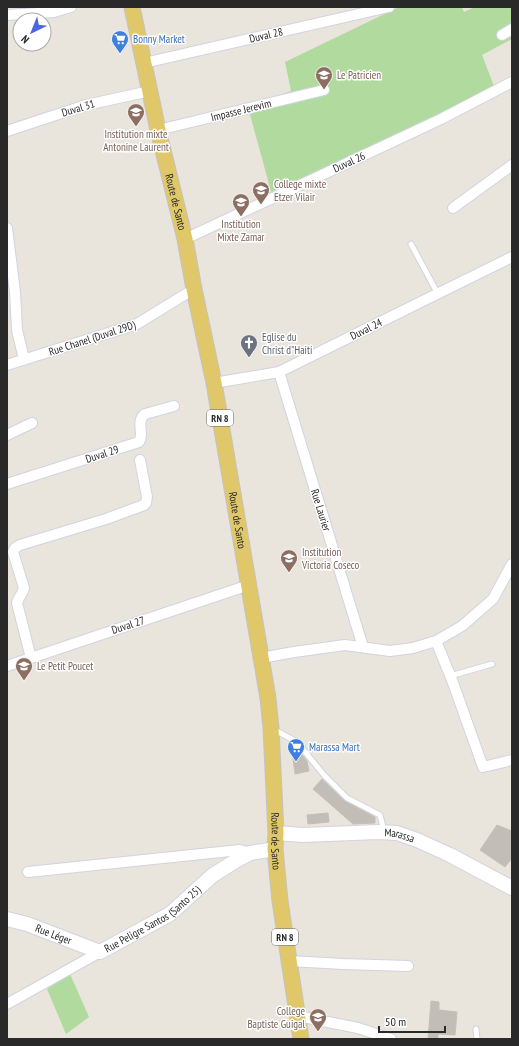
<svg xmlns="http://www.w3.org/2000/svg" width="519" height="1046" viewBox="0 0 519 1046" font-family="'PT Sans Narrow',sans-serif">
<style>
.green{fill:#b1da9e}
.building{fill:#c2beb7;stroke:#c4c0b6}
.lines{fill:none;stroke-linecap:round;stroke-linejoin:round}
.lane-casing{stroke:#d1d4e0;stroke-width:7}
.street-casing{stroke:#d1d4e0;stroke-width:12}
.secondary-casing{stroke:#d1d4e0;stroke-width:16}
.primary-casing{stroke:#c3c3c3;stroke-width:17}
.lane{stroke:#fff;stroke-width:5}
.street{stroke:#fff;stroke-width:10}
.secondary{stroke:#fff;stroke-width:14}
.primary{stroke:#e0c86a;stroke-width:15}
.labels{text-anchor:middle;stroke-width:3;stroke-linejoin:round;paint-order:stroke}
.shield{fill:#fff;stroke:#696969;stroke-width:1}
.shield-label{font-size:10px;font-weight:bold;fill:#292929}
.street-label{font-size:11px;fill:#292929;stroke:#fff}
.shop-label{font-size:11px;fill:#366cbe;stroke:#fff;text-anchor:start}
.education-label{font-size:11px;fill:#785e54;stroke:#fff;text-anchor:start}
.worship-label{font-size:11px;fill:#5b616d;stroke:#fff;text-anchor:start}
</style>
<rect width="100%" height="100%" fill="#e9e4dc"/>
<path class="green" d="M399,7h63l2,5 11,-5h37v32l-30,16 12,31 -221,113 -25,-92 43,-16 -6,-29z
M70,974l19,43 -23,17 -19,-45z"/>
<path class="building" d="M298,750l9,11 2,10 -14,3 -3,-23z
M322,779l23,22 30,16v6l-22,1 -40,-35z
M328,813l1,9 -21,2 -1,-9z
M497,825l15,6v27l-7,9 -25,-17z
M431,1001l8,1v8l18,2 -2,23 -17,-1v5h-10z"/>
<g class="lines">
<g class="lane-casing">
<path id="lane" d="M411,244l27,50
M450,676l42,-12
M273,729l24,13 27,33 23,23 33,17 4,16
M476,1029l1,10"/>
</g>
<g class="street-casing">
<path id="street" d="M7,15l47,-3 17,-5
M502,35l10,-6
M144,63l245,-56
M158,130l166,-40
M7,131l79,-26 64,-14
M453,208l59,-43
M7,228l8,64 2,38 7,29
M185,239l256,-120 71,-37
M7,365l130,-41 57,-35
M279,372l84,275
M214,383l65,-11 233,-115
M7,435l25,-12
M7,484l132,-42c6,-9 -4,-20 6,-28l29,-8
M436,641l16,39 31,87 29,-7
M31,658l-14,-55c1,-6 6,-9 7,-15l-11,-36 2,-4 5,-3 86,-26 38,-14 2,-2 1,-6 -7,-37
M261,658l33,-6 51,-7 45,6 23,-3 23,-7 26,-15 31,-27 19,-35
M7,666l242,-81
M28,872l212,-22 10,3
M289,961l54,3 65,2
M7,1004l93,-52
M298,1016l60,12 33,11"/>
</g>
<g class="secondary-casing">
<g id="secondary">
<path id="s1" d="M276,833l27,2 75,-3 19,1 20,7 33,15 62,33"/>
<path id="s2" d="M7,919l20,5 73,28 70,-38 43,-39 24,-15 13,-7 25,-4"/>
</g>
</g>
<g class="primary-casing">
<g id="primary">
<path id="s3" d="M132,7l26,123 27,109 9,50 20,94 54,315 3,30 5,105 -1,16 5,52 21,138"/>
</g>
</g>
<use href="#lane" class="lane"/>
<use href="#street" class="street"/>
<use href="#secondary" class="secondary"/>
<use href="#primary" class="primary"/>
</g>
<defs>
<g id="supermarket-pin" transform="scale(0.9)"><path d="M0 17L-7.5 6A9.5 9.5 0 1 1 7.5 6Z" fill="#3f7fe0" stroke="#fff"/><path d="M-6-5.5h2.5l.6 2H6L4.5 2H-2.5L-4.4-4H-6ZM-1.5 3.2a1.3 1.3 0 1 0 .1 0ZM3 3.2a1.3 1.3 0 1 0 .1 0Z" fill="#fff"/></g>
<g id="school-pin" transform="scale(0.9)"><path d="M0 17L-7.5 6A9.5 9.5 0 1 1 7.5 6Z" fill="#8d6e63" stroke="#fff"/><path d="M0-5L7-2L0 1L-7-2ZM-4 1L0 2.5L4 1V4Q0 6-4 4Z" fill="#fff"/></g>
<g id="church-pin" transform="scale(0.9)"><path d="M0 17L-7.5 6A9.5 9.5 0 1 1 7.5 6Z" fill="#6b7280" stroke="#fff"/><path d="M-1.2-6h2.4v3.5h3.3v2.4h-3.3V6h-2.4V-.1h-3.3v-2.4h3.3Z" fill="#fff"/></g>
</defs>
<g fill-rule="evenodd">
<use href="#supermarket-pin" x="120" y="39"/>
<use href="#school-pin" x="324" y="75"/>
<use href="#school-pin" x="136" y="112"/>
<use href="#school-pin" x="261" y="190"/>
<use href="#school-pin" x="241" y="202"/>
<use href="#church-pin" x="249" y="343"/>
<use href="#school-pin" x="289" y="558"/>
<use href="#school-pin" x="24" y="666"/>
<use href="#supermarket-pin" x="296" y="747"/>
<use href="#school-pin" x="318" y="1017"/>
</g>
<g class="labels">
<g class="shield">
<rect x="207" y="410" width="26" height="16" rx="3"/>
<rect x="272" y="929" width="26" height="16" rx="3"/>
</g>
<g class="shield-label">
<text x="220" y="422">RN 8</text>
<text x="285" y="941">RN 8</text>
</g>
<g class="street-label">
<text transform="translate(266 35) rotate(-13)" y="4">Duval 28</text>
<text transform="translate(78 108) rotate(-17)" y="4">Duval 31</text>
<text transform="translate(241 110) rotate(-14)" y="4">Impasse Jerevim</text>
<text transform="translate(349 162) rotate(-25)" y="4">Duval 26</text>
<text dy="4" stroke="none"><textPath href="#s3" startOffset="200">Route de Santo</textPath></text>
<text transform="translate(366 329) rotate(-26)" y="4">Duval 24</text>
<text transform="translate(92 338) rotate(-18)" y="4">Rue Chanel (Duval 29D)</text>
<text transform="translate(102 454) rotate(-18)" y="4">Duval 29</text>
<text transform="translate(321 510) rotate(73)" y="4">Rue Laurier</text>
<text dy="4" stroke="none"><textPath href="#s3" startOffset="524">Route de Santo</textPath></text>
<text transform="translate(128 625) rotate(-18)" y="4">Duval 27</text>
<text dy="4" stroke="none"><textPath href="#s1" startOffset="124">Marassa</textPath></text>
<text dy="4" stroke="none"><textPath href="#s3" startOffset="848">Route de Santo</textPath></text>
<text dy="4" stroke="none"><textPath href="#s2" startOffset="161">Rue Peligre Santos (Santo 25)</textPath></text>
<text dy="4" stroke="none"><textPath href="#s2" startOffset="49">Rue Léger</textPath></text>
</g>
<g class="shop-label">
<text x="133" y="43">Bonny Market</text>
<text x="309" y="751">Marassa Mart</text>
</g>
<g class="education-label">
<text x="337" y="79">Le Patricien</text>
<text x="136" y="138" text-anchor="middle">Institution mixte<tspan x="136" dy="13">Antonine Laurent</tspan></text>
<text x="274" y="188">College mixte<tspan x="274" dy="13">Etzer Vilair</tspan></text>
<text x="241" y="228" text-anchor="middle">Institution<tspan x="241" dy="13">Mixte Zamar</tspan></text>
<text x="302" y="556">Institution<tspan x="302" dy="13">Victoria Coseco</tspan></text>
<text x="37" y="670">Le Petit Poucet</text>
<text x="305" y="1015" text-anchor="end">College<tspan x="305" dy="13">Baptiste Guigal</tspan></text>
</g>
<g class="worship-label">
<text x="262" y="341">Eglise du<tspan x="262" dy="13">Christ d"Haiti</tspan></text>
</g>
</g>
<rect width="519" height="1046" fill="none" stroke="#292929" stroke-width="16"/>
<g transform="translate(32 32) rotate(223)"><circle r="19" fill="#ffffff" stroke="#a9a9a9"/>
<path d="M0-3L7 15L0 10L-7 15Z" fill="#4e65e4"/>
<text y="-6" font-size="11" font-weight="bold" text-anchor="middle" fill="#292929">N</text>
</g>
<path d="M379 1026v6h66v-6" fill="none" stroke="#292929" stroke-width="2"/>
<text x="385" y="1026" font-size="12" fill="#292929" stroke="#ffffff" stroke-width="3" paint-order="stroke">50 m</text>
</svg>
